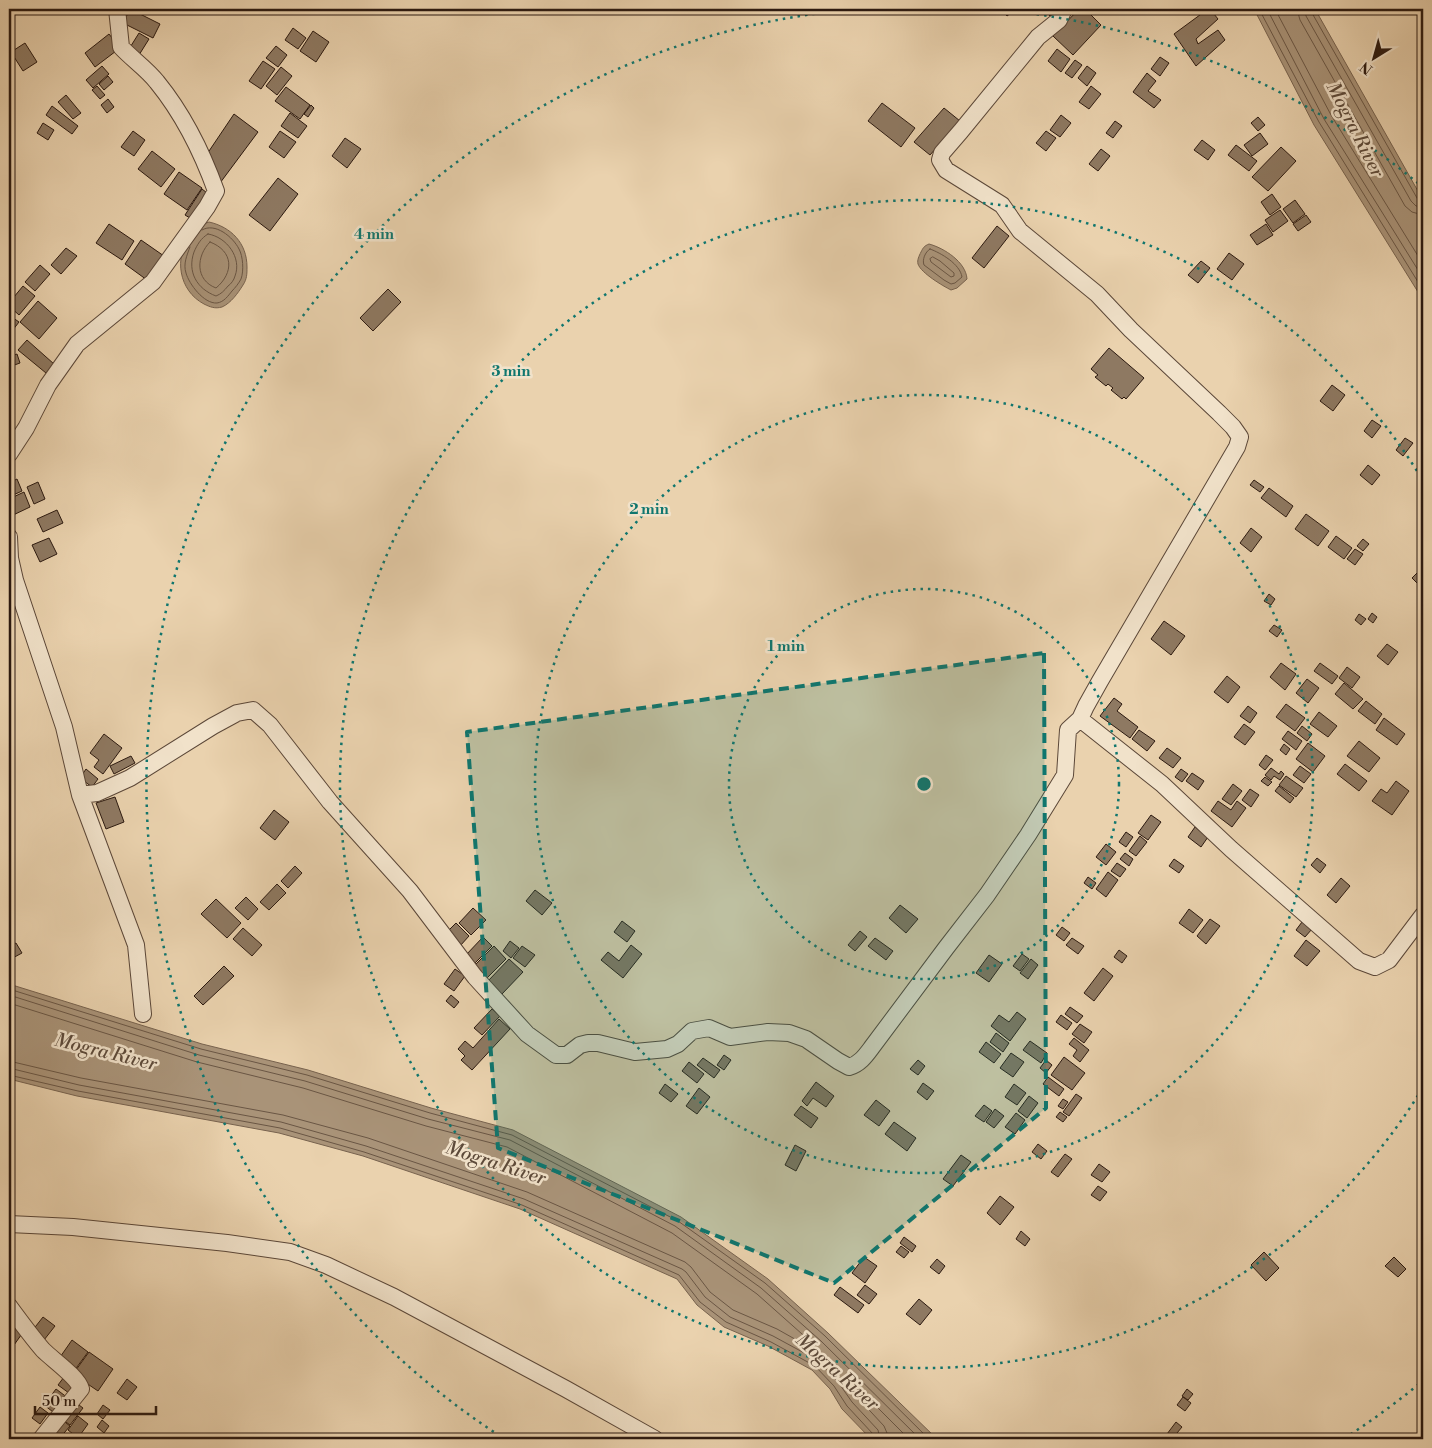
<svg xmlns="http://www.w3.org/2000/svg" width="1432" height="1448" viewBox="0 0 1432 1448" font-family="'Libre Bodoni',serif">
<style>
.water{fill:#a99378;stroke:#77624e}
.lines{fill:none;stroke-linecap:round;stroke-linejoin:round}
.shore{stroke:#6a5644;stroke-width:1}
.building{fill:#8e7962;stroke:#2b1910}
.minor-casing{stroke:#5b4738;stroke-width:18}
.minor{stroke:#f1e2ca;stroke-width:16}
.marked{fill:#0f766e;fill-opacity:0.2;stroke:#0f766e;stroke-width:4;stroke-dasharray:10 6;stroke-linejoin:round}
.ring{fill:none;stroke:#0f766e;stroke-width:2.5;stroke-dasharray:2.5 5}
.labels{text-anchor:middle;stroke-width:5;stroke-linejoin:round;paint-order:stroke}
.water-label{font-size:19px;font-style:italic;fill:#5d4a3a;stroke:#f1e2ca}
.centre{fill:#0f766e;stroke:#f1e2ca;stroke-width:2.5}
.ring-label{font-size:15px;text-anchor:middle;font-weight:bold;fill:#0f766e;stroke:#f1e2ca;stroke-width:5;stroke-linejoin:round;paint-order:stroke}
</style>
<rect width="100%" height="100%" fill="#ead2ae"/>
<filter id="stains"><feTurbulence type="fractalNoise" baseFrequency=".004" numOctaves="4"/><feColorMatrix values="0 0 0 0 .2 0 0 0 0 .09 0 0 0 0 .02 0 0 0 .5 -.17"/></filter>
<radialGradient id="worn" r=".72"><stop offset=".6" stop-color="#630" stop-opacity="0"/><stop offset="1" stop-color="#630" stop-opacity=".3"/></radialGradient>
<path class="water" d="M1254,9h61l108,191v100l-109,-175z
M209,222c22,5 38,21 38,45 0,7 0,12 -4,18 -5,8 -12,18 -21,22 -7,2 -12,0 -18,-3 -25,-13 -31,-47 -13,-68 6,-7 9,-11 18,-14z
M929,244c15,4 37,18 38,35l-10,9 -6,2c-8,-4 -30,-17 -33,-26 -1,-4 1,-8 3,-12 2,-4 3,-6 8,-8z
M9,984l193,60 106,26 123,38 82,22 168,87 87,62 60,54 109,106h-66l-29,-30 -12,-20 -18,-19 -44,-24 -44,-19 -27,-22 -20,-26 -157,-70 -157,-53 -84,-23 -202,-37 -68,-17z"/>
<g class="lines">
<path class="shore" d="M1259,9l60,113 104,168
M1267,9l57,110 99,159
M1275,9l56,106 92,149
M1297,9l3,11 105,186 7,6 11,3
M1305,9l1,7 105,185 5,5 7,1
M1311,9l1,4 105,185 2,3h4
M208,234c19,3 34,24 27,42 -1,4 -4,8 -7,10 -4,5 -7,8 -12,10 -19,-7 -29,-24 -22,-44 3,-7 7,-14 14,-18z
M210,242c24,9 24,31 6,46 -21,-8 -20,-32 -6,-46z
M190,247c-3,8 -7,17 -4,26 3,11 18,31 31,30 7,-1 11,-7 15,-12 3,-3 7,-8 9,-12 3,-8 2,-23 -2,-30 -6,-12 -24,-27 -37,-19
M930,249c11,4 30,15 32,28l-7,6 -4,1 -7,-4 -20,-15c-2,-5 1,-13 6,-16z
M933,257l7,4 14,12v3l-3,1 -20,-15 -1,-3z
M9,989l192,60 106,26 123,38 82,22 166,86 87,62 60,53 104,103
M9,995l190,60 106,26 123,38 82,21 165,86 86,62 60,53 99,98
M9,1003l188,59 106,26 123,38 81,21 165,86 85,61 54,48 1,3 -3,2 -32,-18 -44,-19 -23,-18 -19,-25 -6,-5 -158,-70 -159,-54 -85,-23 -202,-37 -72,-17
M9,1068l70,17 202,37 85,24 158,53 158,70 4,3 19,25 25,20 43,19 46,25 19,21 14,20 26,28 2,9
M9,1075l69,16 202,37 84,24 158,53 157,70 21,27 26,20 45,20 44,24 19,20 13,20 26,28 1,5
M888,1439l-1,-6 -3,-7 -26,-28 -5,-8 1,-3h3l52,52"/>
</g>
<path class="building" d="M130,9l30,15 -7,14 -30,-15z
M1001,9h15l-9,7z
M1043,9h14l-7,7z
M1079,9h6l16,16 -28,30 -20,-19z
M1208,9h2l8,10 -22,20 2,5 20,-14 7,10 -29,26 -22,-32z
M293,28l13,10 -8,11 -13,-9z
M313,31l16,11 -13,20 -16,-11z
M139,33l10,6 -10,16 -10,-6z
M109,34l11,14 -25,19 -10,-14z
M25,43l12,19 -14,9 -12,-19z
M276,46l11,9 -9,12 -12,-9z
M1057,49l13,10 -9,13 -13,-11z
M1160,57l9,6 -9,13 -9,-7z
M1075,60l7,5 -10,13 -7,-5z
M263,61l12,8 -14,20 -12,-8z
M102,66l7,8 -16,14 -7,-8z
M1087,66l9,7 -9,13 -9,-8z
M281,67l11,9 -15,19 -11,-9z
M1147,73l9,8 -8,10 13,9 -7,8 -21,-16z
M108,76l5,6 -9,8 -5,-6z
M97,86l8,9 -5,4 -8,-9z
M1091,86l10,8 -12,15 -10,-7z
M286,87l24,18 -10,14 -25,-18z
M66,95l15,18 -8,6 -15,-17z
M108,99l6,8 -7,6 -6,-8z
M882,103l33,25 -14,19 -33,-26z
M311,105l3,3 -6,9 -4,-3z
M52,106l26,20 -6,8 -26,-19z
M944,108l16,13 -30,34 -16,-13z
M290,113l17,13 -9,12 -17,-12z
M234,114l24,18 -38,51 -15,-26z
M1061,115l10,8 -11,14 -10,-7z
M1258,117l7,8 -7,6 -7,-8z
M1115,121l7,5 -9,12 -7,-5z
M43,123l11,7 -6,10 -11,-7z
M133,131l12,9 -11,16 -13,-9z
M280,131l16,11 -12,16 -15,-11z
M1046,131l10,7 -10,13 -10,-8z
M1260,133l8,11 -16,12 -8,-11z
M345,138l16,11 -14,19 -15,-12z
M1202,140l13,10 -7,10 -14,-10z
M1236,145l21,16 -8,10 -21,-16z
M1281,147l15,14 -28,30 -16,-14z
M1101,149l9,7 -12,15 -9,-7z
M152,151l23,18 -14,18 -23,-18z
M179,172l23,16 -15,22 -23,-16z
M278,178l20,16 -28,37 -21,-16z
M202,189l9,7 -16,25 -10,-6z
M1272,194l9,13 -11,8 -9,-13z
M1295,200l10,14 -12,9 -10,-14z
M1280,210l8,11 -15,11 -8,-12z
M1306,215l5,7 -13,9 -5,-7z
M109,224l25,17 -12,19 -26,-17z
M1266,224l7,11 -16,10 -7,-10z
M997,226l12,10 -25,32 -12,-10z
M141,240l23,16 -17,24 -22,-16z
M66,248l11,8 -16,18 -10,-9z
M1229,253l15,11 -12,16 -15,-11z
M1201,261l9,7 -12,15 -10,-8z
M40,265l10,9 -15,17 -10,-9z
M23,286l12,10 -16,19 -10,-9v-3z
M388,289l13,13 -28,29 -13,-13z
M38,301l19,17 -18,21 -19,-17z
M9,315l10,7 -10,13z
M27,340l27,24 -8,9 -28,-23z
M1109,348l35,30 -18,21 -2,-2 -2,2 -11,-9 2,-2 -5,-4 -2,2 -11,-9 3,-2 -7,-6z
M17,354l3,9 -11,4v-10z
M1332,385l13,10 -12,16 -13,-10z
M1372,420l9,6 -9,12 -8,-7z
M1405,438l8,5 -10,13 -7,-6z
M1368,465l12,10 -8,10 -12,-10z
M9,466l5,12 -5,2z
M17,479l5,12 -13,6v-14z
M1254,480l10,7 -4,5 -10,-7z
M38,482l7,17 -11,5 -7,-17z
M1269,488l24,18 -7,11 -25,-19z
M24,492l6,15 -21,10v-18z
M57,510l6,13 -20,9 -6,-13z
M1306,514l23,17 -11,15 -23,-17z
M1251,528l11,9 -11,15 -11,-9z
M1336,536l16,12 -8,11 -16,-12z
M49,538l8,16 -17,8 -8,-17z
M1363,539l6,5 -6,7 -6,-5z
M1355,549l8,5 -8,11 -8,-6z
M1423,567v22l-11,-11z
M1269,594l6,5 -4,6 -7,-4z
M1372,613l5,4 -4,6 -5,-4z
M1359,614l7,5 -5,6 -6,-5z
M1164,621l21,15 -14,19 -20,-16z
M1274,625l8,5 -5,7 -8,-6z
M1387,644l11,8 -10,13 -11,-9z
M1281,663l15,11 -11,16 -15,-13z
M1320,663l18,13 -6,8 -18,-13z
M1347,667l13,10 -8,11 -13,-10z
M1227,676l13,11 -12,16 -14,-11z
M1307,679l12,9 -11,15 -12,-10z
M1344,683l19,16 -10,10 -18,-15z
M1114,698l8,6 -5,7 21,16 -8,11 -30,-22z
M1366,701l16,13 -7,10 -17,-13z
M1286,704l19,14 -10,13 -19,-14z
M1248,706l9,7 -7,10 -10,-7z
M1319,712l18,14 -9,11 -18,-13z
M1384,718l21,16 -8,11 -21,-15z
M1244,724l11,8 -10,13 -11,-8z
M1302,726l10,8 -5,7 -10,-8z
M1139,730l16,11 -8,10 -15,-12z
M1288,731l14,10 -6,9 -14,-11z
M104,734l18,14 -19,26 -9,-7 5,-7 -9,-7z
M1359,741l21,17 -11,14 -22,-16z
M1308,743l17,13 -12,16 -17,-13z
M1284,744l6,5 -4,6 -6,-5z
M1167,748l14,10 -8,10 -14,-10z
M1266,755l7,5 -8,10 -6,-5z
M131,756l4,7 -21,11 -4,-8z
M1345,764l22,17 -8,10 -22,-17z
M1300,766l11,8 -7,9 -11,-8z
M1271,768l8,6 2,-3 3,3 -4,6 -6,-4 -3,4 -6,-5z
M86,769l12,10 -6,8 -12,-9z
M1181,769l7,5 -6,8 -7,-5z
M1192,773l12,8 -6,9 -12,-9z
M1286,776l17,12 -7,9 -17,-12z
M1265,777l7,5 -4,4 -7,-5z
M1396,781l13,10 -17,24 -20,-14 9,-12 6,4z
M1233,784l9,7 -11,14 -9,-6z
M1279,786l15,12 -4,5 -15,-12z
M1250,789l9,6 -8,12 -9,-7z
M115,797l9,25 -18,7 -10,-26z
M1218,801l13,9 6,-9 9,7 -14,19 -21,-16z
M274,810l15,12 -14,18 -15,-12z
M1151,815l10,7 -13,18 -10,-7z
M1195,827l13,10 -7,10 -13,-10z
M1126,832l7,5 -7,10 -7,-5z
M1140,836l7,6 -11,14 -7,-5z
M1106,844l10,8 -10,13 -10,-8z
M1125,853l8,6 -4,7 -9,-7z
M1317,858l9,7 -6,8 -9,-8z
M1174,859l10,7 -5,7 -10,-7z
M1117,863l9,6 -6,8 -9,-6z
M295,866l7,7 -14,15 -7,-7z
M1108,872l10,8 -12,17 -10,-8z
M1088,877l8,6 -4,6 -8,-6z
M1341,878l9,8 -14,17 -9,-8z
M277,884l9,9 -17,17 -9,-8z
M535,890l17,13 -10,12 -16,-14z
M246,897l12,12 -10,11 -13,-12z
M216,899l25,24 -14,15 -26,-24z
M900,905l18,14 -12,14 -17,-15z
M473,908l13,12 -15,15 -12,-12z
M1189,909l14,11 -10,13 -14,-10z
M1210,919l10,7 -14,18 -9,-8z
M622,921l13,10 -8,11 -13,-10z
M1302,922l10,7 -7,8 -9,-7z
M456,923l13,13 -9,10 -14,-13z
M1062,927l8,6 -6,8 -8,-6z
M243,928l19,17 -10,11 -19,-17z
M860,931l7,6 -12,14 -7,-6z
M483,937l9,9 -19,19 -8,-9z
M875,938l18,13 -7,9 -18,-14z
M1072,938l12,8 -6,8 -12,-9z
M1306,940l14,11 -13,15 -13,-10z
M510,941l9,7 -8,10 -8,-7z
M16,943l6,10 -13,7v-14z
M631,945l11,9 -19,24 -22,-18 7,-8 11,9z
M494,946l12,13 -19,19 -13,-12z
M522,946l13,9 -10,12 -12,-9z
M1119,950l8,6 -5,7 -8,-6z
M1022,954l7,5 -9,12 -7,-5z
M989,955l13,9 -13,18 -13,-9z
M509,959l14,13 -21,22 -14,-13z
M1031,959l7,6 -10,14 -8,-6z
M224,966l10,10 -31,29 -9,-9z
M1103,968l10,8 -19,25 -10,-8z
M455,969l10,7 -11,15 -10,-7z
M451,995l8,7 -5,6 -8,-7z
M1070,1007l13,9 -6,7 -12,-9z
M492,1009l8,7 -18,19 -8,-7z
M1017,1012l9,7 -16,22 -19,-15 8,-11 10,7z
M1061,1015l11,8 -5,7 -11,-8z
M499,1019l11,10 -38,41 -11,-10 4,-4 -7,-7 7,-8 8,7z
M1080,1024l12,8 -8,11 -12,-9z
M996,1033l13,10 -6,9 -13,-10z
M1074,1038l15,12 -9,12 -7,-6 4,-6 -8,-6z
M1030,1041l17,12 -6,10 -18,-13z
M986,1042l15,12 -7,9 -15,-11z
M1011,1053l13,9 -11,15 -13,-9z
M724,1055l7,5 -7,10 -7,-5z
M1064,1057l21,16 -13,17 -21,-15z
M703,1058l17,12 -6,8 -17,-13z
M918,1060l7,6 -7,9 -8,-6z
M1046,1060l6,5 -6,8 -6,-5z
M689,1062l15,12 -7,9 -15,-12z
M1048,1077l16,12 -5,7 -16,-12z
M816,1082l18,14 -8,11 -13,-9 -6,8 -5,-5z
M923,1083l11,8 -7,9 -10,-8z
M665,1084l13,10 -7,8 -12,-9z
M1014,1084l12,9 -9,12 -12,-8z
M699,1088l11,9 -13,17 -11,-8z
M1076,1094l6,4 -13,18 -6,-4z
M1029,1096l9,7 -11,15 -9,-7z
M1063,1099l5,3 -5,7 -5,-3z
M876,1100l14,11 -11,15 -15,-11z
M984,1105l8,6 -8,11 -9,-6z
M801,1106l17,12 -7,10 -17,-13z
M995,1109l9,7 -10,12 -8,-6z
M1060,1112l7,5 -4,5 -7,-5z
M1016,1113l9,7 -10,14 -10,-7z
M894,1122l22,16 -9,13 -22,-17z
M1038,1144l9,7 -6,8 -9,-7z
M795,1145l11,6 -10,20 -11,-6z
M1065,1154l7,5 -14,18 -7,-5z
M961,1155l10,7 -18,24 -10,-7z
M1099,1164l11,8 -8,10 -11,-7z
M1098,1186l9,6 -7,9 -9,-6z
M1000,1196l14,11 -14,18 -13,-12z
M1021,1231l9,8 -5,7 -9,-7z
M904,1237l12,9 -4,6 -12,-9z
M901,1246l8,6 -5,6 -8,-6z
M1264,1252l15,16 -13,13 -15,-16z
M864,1257l13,9 -12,17 -13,-10z
M1394,1257l12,12 -8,8 -13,-11z
M937,1259l8,7 -6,8 -9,-7z
M865,1285l12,9 -8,10 -12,-9z
M840,1287l24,18 -6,8 -24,-18z
M919,1299l13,11 -12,15 -14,-11z
M43,1317l12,9 -11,14 -12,-9z
M9,1320l15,11 -10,14 -5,-3z
M72,1340l16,12 -14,19 -16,-11z
M89,1352l24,17 -15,22 -25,-17z
M64,1377l15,11 -6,8 -15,-11z
M127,1379l10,8 -10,13 -10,-7z
M56,1389l12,9 -11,17 -13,-10z
M1187,1389l6,5 -5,6 -6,-4z
M1183,1397l8,6 -6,8 -8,-6z
M75,1402l8,6 -13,17 -8,-6z
M103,1405l7,5 -7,9 -6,-5z
M40,1407l8,6 -8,11 -8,-6z
M78,1416l10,8 -10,14 -10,-8z
M61,1419l9,7 -11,13h-14z
M102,1420l7,6 -5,7 -7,-6z
M1176,1422l6,5 -10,12 -5,-5z"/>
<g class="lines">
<g class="minor-casing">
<path id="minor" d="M9,454l17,-26 22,-43 29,-41 76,-62 54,-75 9,-16c-14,-39 -33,-77 -59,-109 -10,-13 -25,-23 -36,-35l-4,-38
M9,537l1,21 5,22 49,147 16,68 56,150 7,69
M1080,719l82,65 69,65 128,112 16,6 14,-7 34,-45
M80,795l17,-2 33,-15 83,-52 24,-13 16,-3 17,15 60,77 80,89 65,86 52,57 29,21h11l13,-10 8,-2h10l37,9 32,-3 11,-5 14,-13 17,-3 21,9 38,-5 21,1 17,6 32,22 11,6c11,-3 17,-12 23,-20l74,-99 41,-53 41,-60 37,-60 3,-45 12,-11 6,-13 14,-25 137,-234 3,-10 -7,-10 -14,-14 -88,-83 -34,-36 -77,-63 -18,-26 -56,-35 -6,-10 2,-7 19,-22 77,-94 21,-17 5,-11
M9,1224l64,3 154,16 63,9 36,13 68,32 172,92 89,50
M9,1306c11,15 22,30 34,44 10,10 35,27 38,39l-40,50"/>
</g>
<use href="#minor" class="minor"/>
</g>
<path class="marked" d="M1044,653l2,455 -212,175 -336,-135 -31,-416z"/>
<g class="ring">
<circle cx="924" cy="784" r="195"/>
<circle cx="924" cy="784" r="389"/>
<path d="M1422 1089A584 584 0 1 1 1422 479"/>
<path d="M1419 1384A778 778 0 0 1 1348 1436M500 1436A778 778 0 0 1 856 9M992 9A778 778 0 0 1 1419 184"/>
</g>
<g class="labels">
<g class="water-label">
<text transform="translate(1356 129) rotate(63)" y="7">Mogra River</text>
<text transform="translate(106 1051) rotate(14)" y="7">Mogra River</text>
<text transform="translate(496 1162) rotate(18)" y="7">Mogra River</text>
<text transform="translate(838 1371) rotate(42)" y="7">Mogra River</text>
</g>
</g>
<circle cx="924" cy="784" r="8" class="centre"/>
<g class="ring-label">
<text x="374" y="239">4 min</text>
<text x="511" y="376">3 min</text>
<text x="649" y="514">2 min</text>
<text x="786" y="651">1 min</text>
</g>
<rect width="1432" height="1448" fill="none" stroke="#ead2ae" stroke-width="30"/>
<rect x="10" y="10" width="1412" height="1428" fill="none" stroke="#2b1910" stroke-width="2.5"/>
<rect x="15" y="15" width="1402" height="1418" fill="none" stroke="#2b1910"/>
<g transform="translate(1374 58) rotate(217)" stroke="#f1e2ca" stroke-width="4" paint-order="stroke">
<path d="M0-4L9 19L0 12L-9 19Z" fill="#2b1910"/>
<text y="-8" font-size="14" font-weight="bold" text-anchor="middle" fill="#2b1910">N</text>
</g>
<path d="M35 1406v8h121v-8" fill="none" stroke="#2b1910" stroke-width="2.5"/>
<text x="42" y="1406" font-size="15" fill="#2b1910" stroke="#f1e2ca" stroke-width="4" paint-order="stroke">50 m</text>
<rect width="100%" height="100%" filter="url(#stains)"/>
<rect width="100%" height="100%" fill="url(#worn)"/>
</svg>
